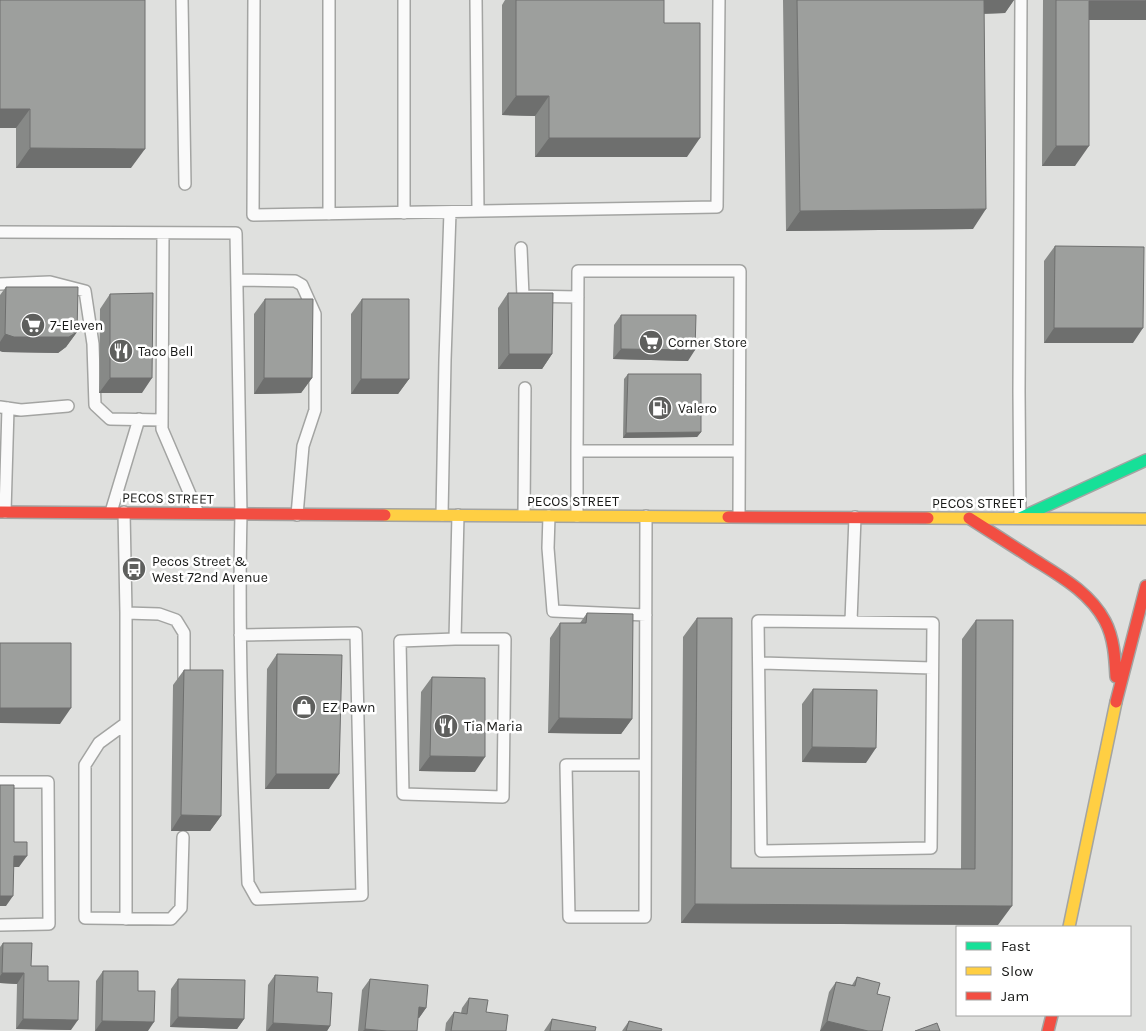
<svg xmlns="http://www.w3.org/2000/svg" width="1146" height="1031" viewBox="0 0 1146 1031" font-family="Karla,sans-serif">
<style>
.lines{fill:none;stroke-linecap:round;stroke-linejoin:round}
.lane-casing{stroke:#a3a4a2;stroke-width:14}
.fast-casing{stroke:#a3a4a2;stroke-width:14}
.slow-casing{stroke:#a3a4a2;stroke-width:14}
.jam-casing{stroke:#a3a4a2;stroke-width:14}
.lane{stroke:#fafafa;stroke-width:11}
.fast{stroke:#16e098;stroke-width:11}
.slow{stroke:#ffcf43;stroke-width:11}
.jam{stroke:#f24e42;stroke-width:11}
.wall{fill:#878987}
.shaded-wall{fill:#6e6f6e}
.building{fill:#9d9f9d;stroke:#6e6f6e}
.labels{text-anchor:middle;stroke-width:5;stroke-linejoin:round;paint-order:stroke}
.poi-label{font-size:14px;fill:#181917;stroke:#fff;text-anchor:start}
.street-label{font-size:14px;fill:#181917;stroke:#fff}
</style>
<rect width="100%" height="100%" fill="#dfe0de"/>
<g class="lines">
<g class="lane-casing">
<path id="lane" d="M182,0l3,184
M254,0l-1,215 464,-8 2,-207
M329,0v214
M404,0v213
M476,0l2,211
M0,232l236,1 5,281c-3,123 2,246 7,369l9,16 105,-4 -6,-262 -116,2
M163,233l-1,196 36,84
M521,248l2,48 55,1
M237,280l58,1 7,4 13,29v96l-12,36 -6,69
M0,284l50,-2 35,9 8,53 2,61 15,14 52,1
M0,407l21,3 47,-4
M5,512l3,-104
M111,512l28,-93
M124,512l2,101v306
M442,515l3,-155 5,-148
M524,515l1,-127
M549,516l-1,32 5,63 93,4
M577,516v-65
M739,516l1,-245h-162l-1,180h162
M1020,518l-1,-127 2,-391
M126,613l33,1 17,6 8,13v49
M758,621l175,2 -2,225 -170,3z
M851,621l4,-104
M455,639l-55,2 3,153 100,3 2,-158h-50l3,-124
M759,663l173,5
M125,724l-26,19 -14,22v153l86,1 10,-11 2,-71
M645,765h-79l3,152h76l1,-401
M0,782h48l1,142 -49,1"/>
</g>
<g class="fast-casing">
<path id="fast" d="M1020,518l126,-58"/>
</g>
<g class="slow-casing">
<path id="slow" d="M385,515l343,2
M928,518l218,1
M1069,927l47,-225"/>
</g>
<g class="jam-casing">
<path id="jam" d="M0,512l385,3
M728,517l200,1
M969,518c20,13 41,26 61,39 28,18 59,34 75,64 9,17 10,37 11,56
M1116,702l30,-116
M1048,1031l4,-16"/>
</g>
<use href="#lane" class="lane"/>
<use href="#fast" class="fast"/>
<use href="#slow" class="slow"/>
<use href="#jam" class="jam"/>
</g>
<path class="wall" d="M0,0l131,168h-115v-40h-16z
M505,0h159v23l23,134h-152v-41l-33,-1v-110z
M783,0h231l-9,13 -21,1 -11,215 -187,2z
M1043,0h103v20h-57l-14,146h-33z
M1055,246l78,97h-89v-82z
M6,287l71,45 -11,15 -8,6 -55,-1 -3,-1v-56z
M508,293l44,61 -10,15h-44v-61z
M110,294l32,99h-43l1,-84z
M265,299l47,79 -11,15 -47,1v-80z
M362,299l47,80 -11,15h-47v-80z
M621,315l67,46 -75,-2 1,-34z
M628,374l73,58 -4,5 -74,1 1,-59z
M587,613l45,106 -11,15 -73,-1 2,-95 10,-15h20z
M697,618l34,250 230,1 1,-230 14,-19 22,305 -317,-2 2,-286z
M277,654l52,135h-64l2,-120z
M184,670l37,146 -11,15h-39l2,-146z
M432,677l43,95 -56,-1 2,-79z
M813,689l53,74 -64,-1v-58z
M3,943l45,38 23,49 -55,-1 1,-45 -17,-1v-36z
M103,971l35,20 10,40h-53l1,-50z
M275,975l42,17 13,34 -3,5h-61l2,-46z
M857,977l20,17 5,37h-62l9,-39 7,-10 16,3z
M178,979l66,40 -7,10 -67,-2 1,-38z
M370,979l56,29 -7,10h-1l-1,13h-59l4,-41z
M469,998l17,14 20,19h-61l1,-8 8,-11 7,1 1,-5z
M552,1019l43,12h-51z
M629,1021l32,10h-39z"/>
<path class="shaded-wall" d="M980,0h34l-9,13 -35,1z
M1089,1h57v19h-70z
M516,96h33l-14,20 -33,-1z
M0,109h30l-14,19h-16z
M549,138h151l-13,19h-152z
M1056,146h33l-14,20h-33z
M30,148l115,1 -14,19h-115z
M986,209l-13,20 -187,2 14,-20z
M1054,328h89l-10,15h-89z
M77,332l-11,15 -8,6 -55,-1 -3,-1v-9l5,-8z
M621,349l74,1 -7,11 -75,-2z
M509,354h43l-10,15h-44z
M110,378h42l-10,15h-43z
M264,378h48l-11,15 -47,1z
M361,379h48l-11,15h-47z
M701,432l-4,5 -74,1 3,-5z
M0,708h71l-11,16 -60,-1z
M559,718l73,1 -11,15 -73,-1z
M812,747l64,1 -10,15 -64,-1z
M430,756l55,1 -10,15 -56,-1z
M276,774h63l-10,15h-64z
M181,815l40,1 -11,15h-39z
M14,856h13l-8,11h-12z
M0,896h13l-7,10h-6z
M695,904l317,2 -14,19 -317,-2z
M2,973h22l-7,11 -17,-1v-7z
M419,1007l7,1 -7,10 -7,-1z
M178,1017l66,2 -7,10 -67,-2z
M23,1019l55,1 -7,10 -55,-1z
M102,1021l52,1 -6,9h-53z
M827,1021l41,10h-48z
M273,1023l57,3 -3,5h-60z
M365,1029l22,2h-24z"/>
<path class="building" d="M0,0h145v149l-115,-1v-39h-30z
M516,0h148v23h36v115h-151v-42h-33z
M797,0h187l2,209 -186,2z
M1056,0h90v1h-57v145h-33z
M1055,246l89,1 -1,81h-89z
M6,287h72l-1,45 -8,5h-55l-9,-3z
M153,293l-1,85h-42v-84z
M508,293h45l-1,61h-43z
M265,299h48l-1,79h-48z
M362,299h47v80h-48z
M621,315h75l-1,35 -74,-1z
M628,374h73v58l-75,1z
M587,613l46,1 -1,105 -73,-1 1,-95h26z
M697,618h35l-1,250 244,1 1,-249h37l-1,286 -317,-2z
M0,643h71v65h-71z
M277,654l65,1 -3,119h-63z
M184,670h39l-2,146 -40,-1z
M432,677l53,1v79l-55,-1z
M813,689l64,1 -1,58 -64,-1z
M0,785h14v57h13v14h-13l-1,40h-13z
M3,943h29l-1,23h17v15h31l-1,39 -55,-1 1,-46h-22z
M103,971h35v20h17l-1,31 -52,-1z
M275,975l43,2 -1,15 15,1 -2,33 -57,-3z
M857,977l23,6 -3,11 13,3 -8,34h-14l-41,-10 9,-39 19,4z
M178,979l67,1 -1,39 -66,-2z
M370,979l58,6 -2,23 -7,-1 -2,24h-30l-22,-2z
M469,998l19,2 -2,12 22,3 -2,16h-55l3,-19 13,2z
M552,1019l44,8 -1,4h-45z
M629,1021l33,8 -1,2h-35z
M937,1023l3,8h-25z"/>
<defs>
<g id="supermarket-disc" transform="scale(1.25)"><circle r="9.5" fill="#5e5f5d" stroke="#fff"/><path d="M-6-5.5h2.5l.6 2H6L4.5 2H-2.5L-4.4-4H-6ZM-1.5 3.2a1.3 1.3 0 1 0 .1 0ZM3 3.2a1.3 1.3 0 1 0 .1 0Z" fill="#fff"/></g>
<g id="restaurant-disc" transform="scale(1.25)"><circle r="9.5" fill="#5e5f5d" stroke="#fff"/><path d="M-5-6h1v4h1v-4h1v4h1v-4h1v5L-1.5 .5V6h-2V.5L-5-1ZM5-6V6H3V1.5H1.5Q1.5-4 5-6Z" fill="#fff"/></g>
<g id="fuel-disc" transform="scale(1.25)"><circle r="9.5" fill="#5e5f5d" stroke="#fff"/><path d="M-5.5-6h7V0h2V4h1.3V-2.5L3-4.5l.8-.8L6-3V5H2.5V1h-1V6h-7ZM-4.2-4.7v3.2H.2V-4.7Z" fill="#fff"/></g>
<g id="bus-disc" transform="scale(1.25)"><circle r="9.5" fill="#5e5f5d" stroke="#fff"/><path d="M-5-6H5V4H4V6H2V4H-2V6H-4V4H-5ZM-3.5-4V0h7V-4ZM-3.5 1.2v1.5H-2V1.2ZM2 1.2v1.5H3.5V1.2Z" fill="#fff"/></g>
<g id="shop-disc" transform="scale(1.25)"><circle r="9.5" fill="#5e5f5d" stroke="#fff"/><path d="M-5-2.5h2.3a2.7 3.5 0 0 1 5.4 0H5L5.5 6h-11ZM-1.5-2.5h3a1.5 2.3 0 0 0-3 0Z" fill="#fff"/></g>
</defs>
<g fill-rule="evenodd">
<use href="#supermarket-disc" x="33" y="325"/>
<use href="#supermarket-disc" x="651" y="342"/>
<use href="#restaurant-disc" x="121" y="351"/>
<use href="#fuel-disc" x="660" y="408"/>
<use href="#bus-disc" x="134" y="569"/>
<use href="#shop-disc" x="304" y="707"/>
<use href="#restaurant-disc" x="446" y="726"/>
</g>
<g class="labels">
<g class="poi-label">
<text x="50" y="330">7-Eleven</text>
<text x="668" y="347">Corner Store</text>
<text x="138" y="356">Taco Bell</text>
<text x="678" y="413">Valero</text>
<text x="152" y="566">Pecos Street &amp;<tspan x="152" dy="16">West 72nd Avenue</tspan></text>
<text x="322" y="712">EZ Pawn</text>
<text x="464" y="731">Tia Maria</text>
</g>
<g class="street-label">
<text transform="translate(168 498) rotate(1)" y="5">PECOS STREET</text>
<text x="573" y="506">PECOS STREET</text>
<text x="978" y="508">PECOS STREET</text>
</g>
</g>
<rect x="956" y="926" width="175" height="90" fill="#ffffff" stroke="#a3a3a2"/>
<rect x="966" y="942" width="25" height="8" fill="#16e098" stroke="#a3a3a2"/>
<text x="1001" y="951" font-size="15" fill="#181917">Fast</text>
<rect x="966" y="967" width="25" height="8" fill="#ffcf43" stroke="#a3a3a2"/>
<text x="1001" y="976" font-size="15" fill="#181917">Slow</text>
<rect x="966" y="992" width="25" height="8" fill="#f24e42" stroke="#a3a3a2"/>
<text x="1001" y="1001" font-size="15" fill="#181917">Jam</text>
</svg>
